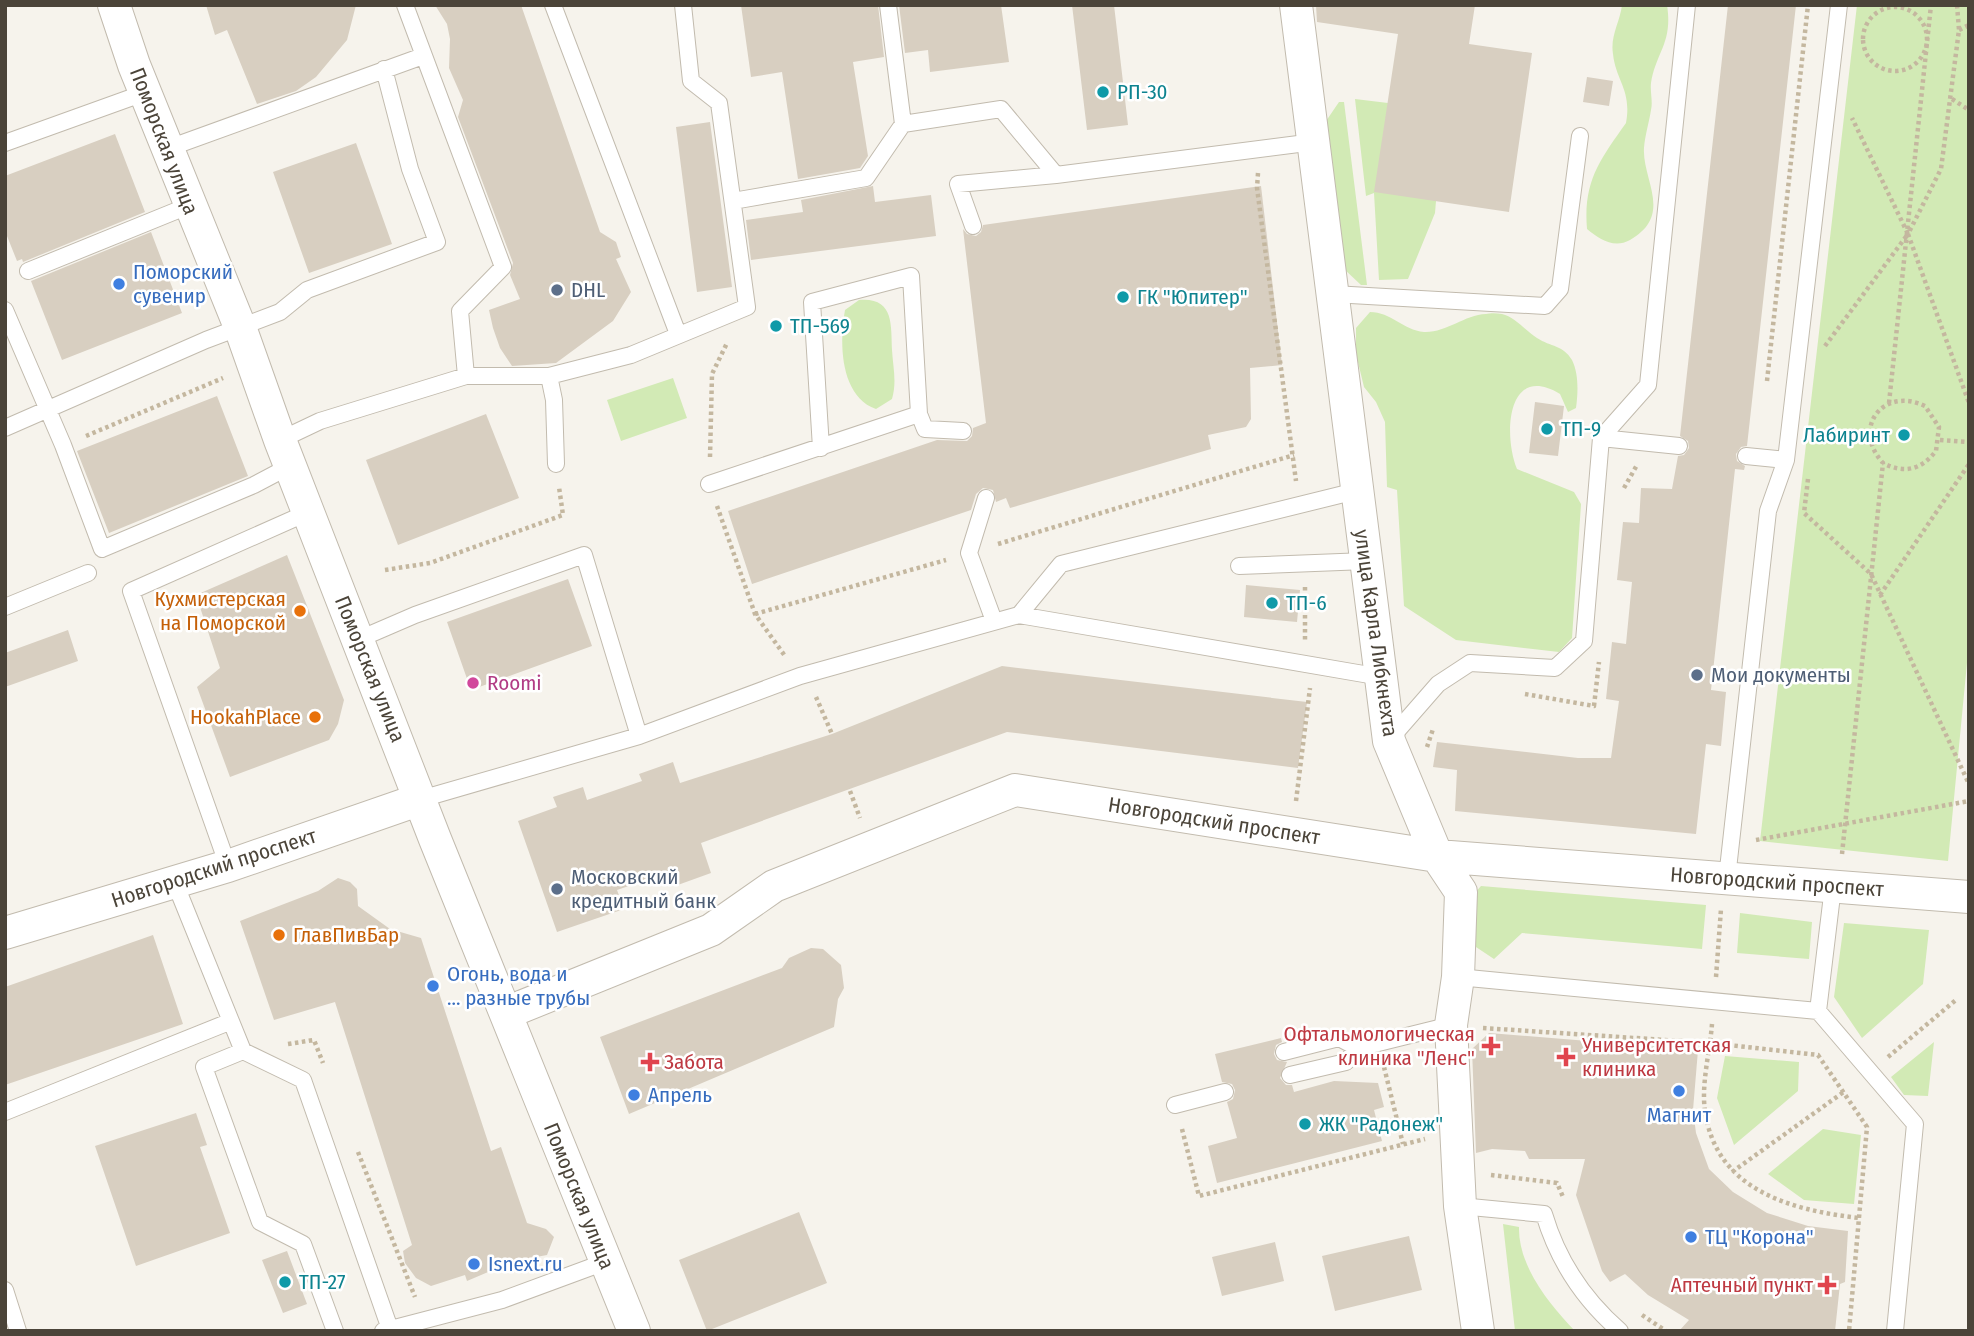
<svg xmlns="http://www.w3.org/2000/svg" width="1974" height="1336" viewBox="0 0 1974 1336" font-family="'Fira Sans Condensed',sans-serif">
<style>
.green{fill:#d2eab5}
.building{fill:#d8cfc1}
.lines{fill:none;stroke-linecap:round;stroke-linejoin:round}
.lane-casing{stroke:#c2bbae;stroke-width:18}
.street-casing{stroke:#c2bbae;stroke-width:34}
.path{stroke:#c4b79f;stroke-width:4.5;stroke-dasharray:3.5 3.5;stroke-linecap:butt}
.lane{stroke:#fff;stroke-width:16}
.street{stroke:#fff;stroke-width:32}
.culture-dot{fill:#0f9aa8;stroke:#fff;stroke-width:2.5}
.shop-dot{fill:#3f7fe0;stroke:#fff;stroke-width:2.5}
.service-dot{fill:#5c6f8a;stroke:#fff;stroke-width:2.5}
.food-dot{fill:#e8710a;stroke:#fff;stroke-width:2.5}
.hotel-dot{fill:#d1479c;stroke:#fff;stroke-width:2.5}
.health-dot{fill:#e0444e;stroke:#fff;stroke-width:2.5}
.labels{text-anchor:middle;stroke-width:5;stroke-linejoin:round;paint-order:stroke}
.culture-label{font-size:21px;fill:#0d838f;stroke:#fff;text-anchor:start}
.street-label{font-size:21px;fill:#4b4439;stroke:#fff}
.shop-label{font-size:21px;fill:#366cbe;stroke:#fff;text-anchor:start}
.service-label{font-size:21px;fill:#4e5e75;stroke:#fff;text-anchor:start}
.food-label{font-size:21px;fill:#c56008;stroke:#fff;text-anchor:end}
.hotel-label{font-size:21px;fill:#b23c85;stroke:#fff;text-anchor:start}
.health-label{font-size:21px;fill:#be3a42;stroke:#fff;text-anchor:end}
</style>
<rect width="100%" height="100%" fill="#f6f3ec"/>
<path class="green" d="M1622,5h45c6,38 -11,47 -16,78 -1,9 2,19 0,27 -2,13 -6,25 -7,38 -2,32 30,67 -14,92 -16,9 -31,-1 -43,-11 -4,-48 13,-69 39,-106 6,-33 -10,-42 -13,-69 -3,-18 7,-32 9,-49z
M1857,5h112v637l-21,219 -188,-20z
M1355,99l33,4 48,98 -1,12 -27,66 -29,1 -5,-87 -8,3z
M1339,102h5l23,183h-6l-17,-16 -20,-145z
M859,300c35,-3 32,24 33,50 1,17 5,32 0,49l-16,10c-36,-13 -37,-66 -31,-99z
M1370,312c21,0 33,18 54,20 22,1 40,-17 62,-18 4,-1 11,-1 16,0 13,3 24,17 35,24 14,9 26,7 35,22 7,14 6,33 4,48l-8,4 -8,-18c-53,-32 -57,41 -43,75l57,23 7,12 -9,134 -13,14 -103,-12 -52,-34 -7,-116 -10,-3 -2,-65 -9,-20 -12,-15 -8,-33v-26z
M673,378l14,40 -66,23 -14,-41z
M1481,886l225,19 -4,44 -180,-16 -28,26 -21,-14 -1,-49z
M1740,913l72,9 -3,37 -72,-6z
M1844,923l85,7 -6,54 -61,54 -28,-41z
M1934,1042l-6,54 -24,-1 -13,-18z
M1725,1056l74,6 -1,29 -64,54 -17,-47z
M1823,1129l38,6 -7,69 -50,-4 -36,-26z
M1503,1224l16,3c-1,39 30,77 56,104h-60z"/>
<path class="building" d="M206,5h150l-9,35 -31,37 -20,14 -39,13 -30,-74 -12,5z
M435,5h86l79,227 16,10 5,15 -5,2 15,33 -18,29 -57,42 -44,3 -12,-18 -7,-20 -4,-18 31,-11 -10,-24 3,-12 -55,-146 5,-17 -14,-32 1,-29 -3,-15z
M741,5h137l6,52 -31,5 15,94 -8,12 -62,11 -16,-107 -31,5z
M899,5h102l8,57 -79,10 -2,-22 -23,3z
M1072,5h42l14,120 -41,5z
M1316,5h159l-6,39 63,9 -23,159 -135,-20 24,-158 -81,-12z
M1728,5h68l-49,441 -6,1 -5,7 1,7 8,5 -1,4 -9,-1 -24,221 15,2 -5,54 -15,-2 -10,90 -241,-23 2,-41 -24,-3 4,-25 141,16h33l8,-57 -13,-2 6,-57 14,2 6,-62 -15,-2 6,-58 16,1 2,-35 31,1 6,-33 6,-1 5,-7 -1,-7 -8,-5z
M1587,77l26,4 -4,25 -26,-4z
M710,122l22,165 -35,5 -21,-165z
M115,134l30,78 -122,50 -1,-3 -5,2 -12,-30v-55z
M356,143l36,101 -83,29 -36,-101z
M873,186l2,16 56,-7 5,41 -185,24 -5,-40 57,-8 -2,-12z
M1261,186l21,179 -32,3 1,51 -5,8 -38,8 3,14 -201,59 -4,-10 -10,4 -3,-12 -10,-2 -7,6 -5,16 -219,74 -24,-73 209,-71 30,1 5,-5 1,-8 13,-5 -23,-194 4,5 9,2 5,-4 2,-7z
M151,232l31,81 -120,47 -31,-79z
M217,396l31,80 -139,57 -32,-82z
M1535,402l29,4 -6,50 -29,-3z
M486,414l33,84 -121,47 -32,-85z
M287,555l57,145 -6,24 -9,16 -99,37 -33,-90 23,-19 -24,-73z
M568,579l24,67 -121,44 -24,-68z
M1246,585l54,5 -3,32 -53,-5z
M68,630l10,31 -73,26v-34z
M1002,666l305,36 -9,66 -291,-36 -306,111 10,30 -36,13 -5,-14 -53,18 7,19 -67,23 -39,-111 39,-14 -4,-10 30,-10 4,13 55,-19 -3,-7 34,-12 7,21 152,-49z
M338,878l12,4 7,7 1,17 32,23 31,9 70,213 10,-4 26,76 19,6 8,8 -7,18 -33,6 -47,20 -2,-6 -34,11 -15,-8 -11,-15 -2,-12 9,-6 -77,-243 -61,18 -34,-99 78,-30z
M153,935l30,89 -178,61v-98z
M811,948l12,1 18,16 3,23 -6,11 -4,28 -205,87 -29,-77 182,-69 7,-10z
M1489,1033l209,17 -5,60 3,23 13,36 24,23 34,21 41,13 40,5 -3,51 -5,2 -5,47h-156l10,-11 -41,-25 -23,-21 -15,8 -8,-11 -26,-76 9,-36h-56l-4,-8 -33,-2 -16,4 -4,-104z
M1281,1038l1,4 -6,3 -2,9 3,6 10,2 -7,16 6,7h6l2,7 40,-11 44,2 6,24 -10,3 8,31 -165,42 -9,-37 29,-8 -10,-36 6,-3 2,-9 -3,-6 -10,-2 -7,-28z
M196,1113l11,32 -7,2 30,86 -94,33 -41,-120z
M799,1212l28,71 -120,48 -28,-71z
M1409,1236l13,54 -87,21 -13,-55z
M1275,1242l9,39 -62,15 -10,-39z
M287,1251l20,53 -24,9 -21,-53z"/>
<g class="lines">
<g class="lane-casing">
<path id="lane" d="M405,5l98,262 -43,44 6,65
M553,5l125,329
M903,124l98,-15 55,66 258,-33
M5,143l139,-50
M166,149l257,-93
M733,201l133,-23 37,-54 -15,-119
M973,226l-15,-42 98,-9
M28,271l160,-65
M1333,294l212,12 15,-17 20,-153
M5,310l58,135 39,104 152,-64 36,-19
M549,376l5,24 2,64
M5,428l201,-88 74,-28 27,-22 130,-48 -27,-73 -26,-100
M1601,438l78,8
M280,440l40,-19 146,-45h83l82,-21 116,-48 -28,-204 -28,-22 -8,-76
M821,448l-9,-146 99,-26 8,138
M1746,456l40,4
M709,484l210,-70 6,15 38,2
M986,498l-17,55 25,68
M1239,566l127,-5
M5,607l83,-34
M1019,615l42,-51 295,-73
M357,640l58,-25 169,-60 55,181
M1390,739l48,-55 32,-21 85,5 29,-27 17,-203 47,-53 39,-380
M421,799l218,-63 161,-60 219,-61 362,62
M228,866l-97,-275 178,-79
M1727,878l41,-367 18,-51 53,-455
M175,883l68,168 -39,16 56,155 43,22 32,87
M1458,977l360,34 97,113 -20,207
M1818,1011l15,-124
M243,1051l60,29 87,249
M1284,1052l55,-14 19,10
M1290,1075l56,-13 12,-14 93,-23
M1175,1105l50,-13
M5,1112l224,-90
M1460,1206l84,8c14,47 39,85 76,117
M5,1290l13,41
M383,1331l119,-31 103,-38"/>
</g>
<g class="street-casing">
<path id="street" d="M114,5l20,60 106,262 40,113 155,399 199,492
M1296,5l93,736 48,115 24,36 -3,85 -7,48 9,181 18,125
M5,933l223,-67 193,-67
M506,1013l205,-83 63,-44 241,-96 422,66 532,41"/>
</g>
<path class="path" d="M1957,5l2,25 -18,139 -33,65 61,169
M1863 39a32 32 0 1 1 64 0a32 32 0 1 1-64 0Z
M1959,30l10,-5
M1952,99l17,11
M1258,173l-1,15 39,293
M1825,346l83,-112 -56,-116
M1767,381l41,-376
M1889,403l42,-398
M86,436l137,-58
M1940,440l29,2
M710,457l2,-83 15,-31
M1808,479l-4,34 67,61 98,210
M1624,488l13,-23
M717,506l38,108 30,42
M998,544l296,-89
M385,570l45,-7 133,-48 -4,-28
M1305,587v54
M1880,595l89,-131
M755,614l191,-54
M1525,694l69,12 5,-44
M816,697l16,37
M1427,747l6,-18
M850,791l10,27
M1296,801l14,-113
M1756,840l213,-39
M1842,854l41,-391c-32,-35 0,-77 42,-57l14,21 -3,24c-15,19 -32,23 -53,12
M1716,977l5,-68
M1712,1024c-2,27 -11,60 -7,87 11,79 85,99 154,107
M1483,1028l228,15 107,12 49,72 -18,204
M288,1044l26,-4 9,23
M1888,1057l69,-58
M1384,1067l19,77
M1182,1129l17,67 226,-57
M358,1152l57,145
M1732,1172l113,-81
M1491,1175l66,8 6,14
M1642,1315l24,16"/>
<use href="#lane" class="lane"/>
<use href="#street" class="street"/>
</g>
<g class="culture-dot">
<circle cx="1103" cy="92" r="7"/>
<circle cx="1123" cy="297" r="7"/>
<circle cx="776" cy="326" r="7"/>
<circle cx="1547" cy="429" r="7"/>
<circle cx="1904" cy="435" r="7"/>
<circle cx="1272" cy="603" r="7"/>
<circle cx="1305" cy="1124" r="7"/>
<circle cx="285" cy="1282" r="7"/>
</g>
<g class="shop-dot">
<circle cx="119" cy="284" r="7"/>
<circle cx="433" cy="986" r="7"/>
<circle cx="1679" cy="1091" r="7"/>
<circle cx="634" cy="1095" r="7"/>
<circle cx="1691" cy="1237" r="7"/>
<circle cx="474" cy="1264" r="7"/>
</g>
<g class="service-dot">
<circle cx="557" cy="290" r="7"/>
<circle cx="1697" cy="675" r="7"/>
<circle cx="557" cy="889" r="7"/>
</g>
<g class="food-dot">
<circle cx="300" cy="611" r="7"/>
<circle cx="315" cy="717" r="7"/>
<circle cx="279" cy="935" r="7"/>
</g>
<circle class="hotel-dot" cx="473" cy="683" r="7"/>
<g class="health-dot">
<path d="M1487.5 1035.5h7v7h7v7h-7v7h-7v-7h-7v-7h7z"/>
<path d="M1562.5 1046.5h7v7h7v7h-7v7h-7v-7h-7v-7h7z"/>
<path d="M646.5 1051.5h7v7h7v7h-7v7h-7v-7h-7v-7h7z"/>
<path d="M1823.5 1274.5h7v7h7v7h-7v7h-7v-7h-7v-7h7z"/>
</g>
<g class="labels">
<g class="culture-label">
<text x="1117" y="99">РП-30</text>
<text x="1137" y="304">ГК "Юпитер"</text>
<text x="790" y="333">ТП-569</text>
<text x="1561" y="436">ТП-9</text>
<text x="1890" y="442" text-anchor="end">Лабиринт</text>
<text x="1286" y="610">ТП-6</text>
<text x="1319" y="1131">ЖК "Радонеж"</text>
<text x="299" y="1289">ТП-27</text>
</g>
<g class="street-label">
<text transform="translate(164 141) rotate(69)" y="7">Поморская улица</text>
<text transform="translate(1376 633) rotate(82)" y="7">улица Карла Либкнехта</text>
<text transform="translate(370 669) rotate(68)" y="7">Поморская улица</text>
<text transform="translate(1214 821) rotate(9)" y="7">Новгородский проспект</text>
<text transform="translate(214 868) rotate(-18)" y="7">Новгородский проспект</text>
<text transform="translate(1777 882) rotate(4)" y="7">Новгородский проспект</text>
<text transform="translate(579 1196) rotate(68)" y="7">Поморская улица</text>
</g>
<g class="shop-label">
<text x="133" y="279">Поморский<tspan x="133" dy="24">сувенир</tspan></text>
<text x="447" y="981">Огонь, вода и<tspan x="447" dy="24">... разные трубы</tspan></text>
<text x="648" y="1102">Апрель</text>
<text x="1679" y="1122" text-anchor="middle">Магнит</text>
<text x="1705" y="1244">ТЦ "Корона"</text>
<text x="488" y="1271">Isnext.ru</text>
</g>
<g class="service-label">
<text x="571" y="297">DHL</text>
<text x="1711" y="682">Мои документы</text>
<text x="571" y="884">Московский<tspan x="571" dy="24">кредитный банк</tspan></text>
</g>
<g class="food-label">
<text x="286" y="606">Кухмистерская<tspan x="286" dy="24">на Поморской</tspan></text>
<text x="301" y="724">HookahPlace</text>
<text x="293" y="942" text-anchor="start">ГлавПивБар</text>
</g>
<g class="hotel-label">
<text x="487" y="690">Roomi</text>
</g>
<g class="health-label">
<text x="1475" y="1041">Офтальмологическая<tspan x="1475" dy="24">клиника "Ленс"</tspan></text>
<text x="1582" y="1052" text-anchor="start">Университетская<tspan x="1582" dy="24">клиника</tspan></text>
<text x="664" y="1069" text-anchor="start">Забота</text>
<text x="1813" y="1292">Аптечный пункт</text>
</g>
</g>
<rect width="1974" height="1336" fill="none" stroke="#4b4439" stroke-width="14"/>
</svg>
